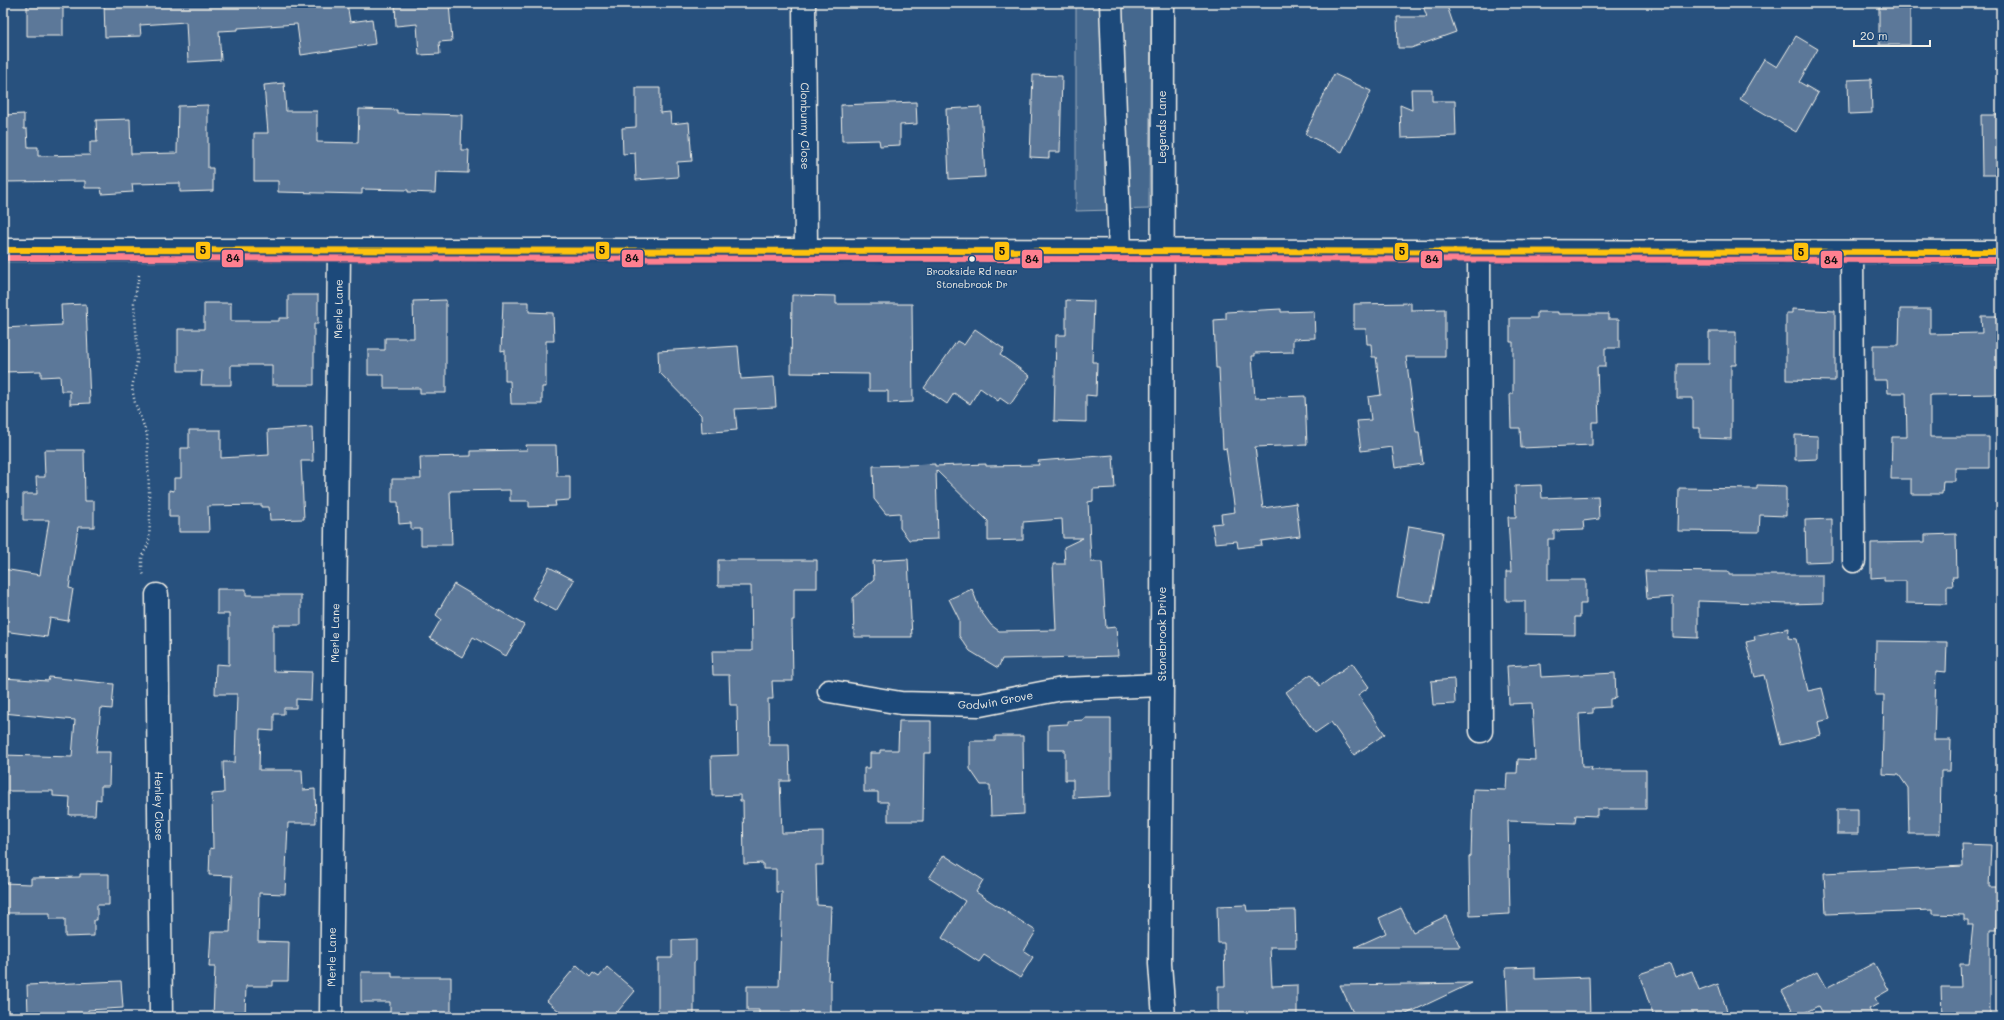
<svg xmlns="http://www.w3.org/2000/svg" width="2004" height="1020" viewBox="0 0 2004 1020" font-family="Mali,sans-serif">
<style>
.green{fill:#45688e;stroke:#9cacbb}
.building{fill:#5b7899;stroke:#f4f1e8}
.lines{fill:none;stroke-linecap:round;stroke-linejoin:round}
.minor-casing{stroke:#f4f1e8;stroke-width:25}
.path{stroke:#f4f1e8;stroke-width:2.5;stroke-dasharray:1 3;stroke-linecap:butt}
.minor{stroke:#1f4a7a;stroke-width:22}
.bus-1-casing{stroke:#1f4a7a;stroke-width:9}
.bus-2-casing{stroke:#1f4a7a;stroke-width:9}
.bus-1{stroke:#ffc20e;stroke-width:6}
.bus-2{stroke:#ff8090;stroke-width:6}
.bus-dot{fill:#f4f1e8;stroke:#1f4a7a;stroke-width:1.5}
.labels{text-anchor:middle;stroke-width:3;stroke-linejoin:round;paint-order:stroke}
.bus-label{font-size:10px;fill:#f4f1e8;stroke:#1f4a7a}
.street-label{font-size:11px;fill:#f4f1e8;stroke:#1f4a7a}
.line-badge{stroke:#1f4a7a;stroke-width:1.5}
.pale-badge-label{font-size:11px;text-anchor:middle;font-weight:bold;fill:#111}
</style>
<rect width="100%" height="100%" fill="#28517e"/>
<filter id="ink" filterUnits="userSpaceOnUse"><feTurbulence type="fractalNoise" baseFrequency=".025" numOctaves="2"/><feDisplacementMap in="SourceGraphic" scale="8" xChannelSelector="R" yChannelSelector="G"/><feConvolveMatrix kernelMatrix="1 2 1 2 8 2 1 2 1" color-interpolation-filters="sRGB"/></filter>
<g filter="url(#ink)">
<path class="green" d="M1076,3h75l-2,206 -73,2z"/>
<path class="building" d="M27,3h36v33h-36z
M104,3h243l3,19 22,-3 3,25 -74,11 -4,-31 -59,4v2l-19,1 2,29 -33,2 -2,-40 -46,3 1,11 -36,1z
M395,3h54l3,38 -13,1 1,12 -21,1 -2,-31 -21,2z
M1422,3h24l10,29 -45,16h-13l-1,-31h30z
M1879,3h31v42h-31z
M1796,36l22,13 -19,33 19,11 -22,39 -56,-33 24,-40 13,8z
M1334,74l37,17 -29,61 -37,-18z
M1033,75l29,1 -2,76h-11v6l-19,-1z
M1871,79l1,34 -23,1 -1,-34z
M284,83l2,28h31v31l41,1 1,-34 38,1v3l65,2 -1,35h8l-1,23 -32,-1 -1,21 -27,-1v-2l-46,-1v5l-84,-2v-11h-24v-48h14l-4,-48z
M636,88h24v25l10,-1 1,12 18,-2 3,39 -15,1 1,15 -42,3 -1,-27 -12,1 -1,-26 14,-1z
M1411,89h21v12h23l1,35 -55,2 -1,-33 12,5z
M916,102l1,22 -17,1v20l-20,1 -1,-6 -37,1 -1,-36z
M208,105v63h5v23l-33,1v-9l-48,1 1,8 -31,2 -1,-6h-16v-7l-82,1v-67l21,-1v15h3l1,18h10v9l52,-1v-13h7l-1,-22 34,-1 1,35 46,-1 1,-47z
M981,107l4,70 -36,2 -3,-70z
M1981,115h20v60h-19z
M288,295h30v29h-4v61h-42v-20h-41v20h-30l1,-14h-24v-42h26v-26h27v18h48v-3h9z
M792,295l44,1v8h76l1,98 -25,1v-12h-19v-17l-78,-1z
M446,300v93h-26v-5h-36v-13h-16v-25h17v-12h29l-1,-37z
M1066,300l28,1 -2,61h5l-1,34 -10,-1v27l-32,-1 2,-86h10z
M503,302h26v10l24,1 1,28h-8v46h-4v17h-31l-1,-23h-5v-31l-4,1z
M1411,303v7l34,-1v48h-39l10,75h3l4,32 -28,4 -3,-21 -31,4 -4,-30 14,-1 -3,-23 13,-2 -5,-38h-4l-1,-13h-4l-1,-15h-12v-25z
M86,304l4,99 -20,1v-13h-9l-1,-15 -19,1v-6l-38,1v-44l59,-3 -1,-20z
M1281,309v3l33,-1 1,27 -22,1v13l-38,1v3h-3l3,42 50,-2 2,49 -52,2 8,61 33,-5 4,33 -39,5 1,4 -24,3 -1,-7 -22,2 -3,-19 10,-1 -1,-9 14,-2 -9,-64 -3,1 -4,-81h-3l-2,-48 12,-1v-7z
M1792,309l43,2v70l-49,-1v-67h6z
M1900,309h30v25l52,-1 -1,-17h20v78l-71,1v42h59v31h-34v13h-12l-1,13h-31v-15h-20l1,-42h15l-1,-44h-18l-1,-13h-14v-35h26z
M1537,312h21v2h50v5h11v29h-14v19h-8l2,55h-7v23l-71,3 -1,-20h-9l-1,-34h3v-52h-3v-24h27z
M975,329l29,20 -4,6 30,21 -20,29 -10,-7 -2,3 -18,-13 -10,16 -16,-11 -7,11 -23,-16 33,-47 7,4z
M1709,332h27v33h-5v74l-31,-1v-10h-7v-30h-16v-34h32z
M738,346l3,33 33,-2 2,30 -41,2 2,21 -35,3 -1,-18 -42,-43 -1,-21z
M312,427l1,34h-12l3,58 -34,1 -1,-13h-7v-2l-54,1 1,26h-30v-15h-10v-27l5,1v-13h7v-30h8v-18h32v28l48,-3 -1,-25z
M1795,435l23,1v23l-23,1z
M526,445h30l1,31h13v24l-15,1 1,5 -27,1v-6h-19v-11l-60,1 2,54h-31v-16h-10v-6l-12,1 -1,-22h-6v-23h29l-1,-22 51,-1v-5l56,-1z
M44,450h40l1,51h9v26h-16l-9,61 4,1 -5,32 -18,-3 -3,19 -44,-6v-62l37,6 9,-55h-26v-26h14l-1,-17h9z
M1113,455l2,33 -22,1v12l-5,1 3,60h11l4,66 10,-1 2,29 -116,3 -4,9 -28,-17 -11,-15v-17l-10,-20 23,-10 8,21 11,15 8,6 57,-1 -3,-66h12l-1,-17 19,-9h-20l-1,-19 -39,3v18l-35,1v-20l-52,-51 2,69 -29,1 -9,-12v-15l-14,1 -12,-15 -1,-33 62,-2v2l51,-2v2l53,-1 -1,-4z
M1541,485l1,13 56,-2 1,23 -16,2 1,9 -30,1v8h-6v41h38v24h-6v13h-5v18l-50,-1v-33h-19v-29h5l-3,-55h8l-1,-31z
M1757,485l29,1v30l-26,-1 -1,17 -81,-1 1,-43 78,1z
M1832,519v42l-26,1 -1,-42z
M1409,526l34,6 -12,71 -34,-6z
M1956,534l1,43h-5l1,9h-6v18l-41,-1v-22h-22v-4l-13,1v-35l54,-1v-7z
M908,559l4,78h-58l-1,-39 21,-18 -1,-19z
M718,560h99v28h-23v32h-2l1,61h-21l1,18h-5l1,46h20l1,36h-10l2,52 41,-1v33h-7l1,40 14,1 -3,74h3v37h-72v-7h-12v-24h32l3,-94h-6v-23h-13v-6l-19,1 -1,-63h-3v-6l-28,1 -1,-40 27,-1 -1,-50h-7l-1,-30h-16l-1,-24h40l-1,-65h-33z
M549,567l25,13 -18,31 -24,-13z
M1645,571l84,1v3h94v28l-34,1 -91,-3v37l-25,-1v-40l-26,2z
M454,584l70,41 -18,31 -33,-19 -11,20 -32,-19 11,-19 -5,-4z
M217,589h29v6h55v30h-28v46l39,1 -1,28 -15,-1v9h-12v6h-10v17l-14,-1 -1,40h43l1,20 12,-1 1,34h-28l-3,71 -26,-1 -1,48 31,1 -1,39h-15v5h-27l-1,31h-32l2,-50h-6l2,-35h19l2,-56 -23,-1 1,-27 3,1 -1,-55 12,-1 -1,-31h12l2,-68h-22l1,-30 13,1v-51h-12z
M1789,628l-1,10 8,1 12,52 14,-3 8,31 -12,3 3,13 -40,10 -17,-70 -9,2 -9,-35 9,-2 -1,-4z
M1876,641l71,1 -1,30 -10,-1 -2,69h17l-1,31h-9l-1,63h-31l-1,-46 -9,-13 -17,-1 2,-79h-9z
M1352,663l17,24 -11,8 27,39 -31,21 -23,-33 -16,11 -29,-41 25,-18 9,12z
M1540,664l1,13 74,-4 1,25 -6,1v8l-17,1v5l-14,1 3,53h10l-1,3h55v39h-49v7l-21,-1 -1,8 -67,-2 2,93 -40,2 -1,-59 2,-1 2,-67 33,1 1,-17h10l1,-14 17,1 -3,-57 -23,1 -2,-38z
M49,677l65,7 -2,25 -11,-1 -5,44h14l-1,34h-8v14l-5,-1 -1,16h-26l1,-18 -17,-1v-5h-50v-36l69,2 3,-37 -72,-7v-35l45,3z
M1454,679l1,25 -22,1 -2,-24z
M1084,718h27v78l-38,2v-18h-8v-30h-17v-25l20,-1v-3l16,-1z
M899,721h32v32h-7l-1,68h-35v-19h-10v-10h-14v-24h6v-15h10v-3h18z
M995,736h28l1,78 -33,2 -1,-31h-9l-11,-16v-28h25z
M1837,809h21v25h-21z
M1962,844l29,1 -2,42h9l-2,43h-6v87h-48l-1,-30h20l-1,-23h9l4,-39h-5v-5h-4v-5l-32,-1v-4l-106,4 -2,-41 139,-7z
M944,855l39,25 -7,12 60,39 -12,20 9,6 -13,21 -36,-23 -5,7 -37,-24 23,-37 -36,-23z
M80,874h29v31h-12v15h-3v16l-29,1v-18h-15v-6h-47v-30l28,1v-6l49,-1z
M1246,905l1,6 48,-1 1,37h-26l2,39 25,-1v32h-71v-3l-8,1v-29h7l-1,-43h-6l-1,-37z
M1401,908l12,24 33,-16 14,31h-105l31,-14 -7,-15z
M696,939v22l-2,1v55h-36v-59h14v-18z
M1874,963l15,27 -14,8 3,6 -9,5 4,8h-49l-6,-11 -22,11 -14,-26 35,-19 9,16z
M1670,964l5,13 17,-6 7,20 19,-7 11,33h-75l-15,-43z
M577,965l13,12 3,-4 6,4 8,-10 28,24 -22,26h-47l-19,-16z
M1535,967v12l54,-2 1,40h-82l-2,-49z
M361,972h31v5h59v38h-20v2h-41v-15h-29z
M121,981l2,27 -35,2v7h-45v-4l-15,1 -1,-29z
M1472,983l-72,34h-45l-15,-32z"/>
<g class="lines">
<g class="minor-casing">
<g id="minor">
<path id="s1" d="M804,3l2,247"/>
<path d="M1111,3l9,247"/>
<path d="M1163,3l-1,682 -2,279 4,53"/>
<path d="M3,250h803l1195,2"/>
<path d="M1479,251l2,480"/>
<path d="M1852,252l2,309"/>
<path id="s2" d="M157,595l4,422"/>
<path id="s3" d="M829,691l72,12 79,2 82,-16 100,-4"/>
<path id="s4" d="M331,1017l8,-767"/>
</g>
</g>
<path class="path" d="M139,275l-5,28 4,53 -6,32 3,15 12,31 3,86 -1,22 -7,15v13l2,6"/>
<use href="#minor" class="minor"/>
<g class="bus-1-casing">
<path id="bus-1" d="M3,250l1998,2"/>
</g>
<g class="bus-2-casing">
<path id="bus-2" d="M3,258l1998,2"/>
</g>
<use href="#bus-1" class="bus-1"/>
<use href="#bus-2" class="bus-2"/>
</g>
</g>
<circle class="bus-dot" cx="972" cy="259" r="3.5"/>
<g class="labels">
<g class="bus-label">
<text x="972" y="275">Brookside Rd near<tspan x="972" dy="13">Stonebrook Dr</tspan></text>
</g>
<g class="street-label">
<text dy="4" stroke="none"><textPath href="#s1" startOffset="123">Clonbunny Close</textPath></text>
<text transform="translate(1162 127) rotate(-90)" y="4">Legends Lane</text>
<text dy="4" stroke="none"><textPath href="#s4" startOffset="708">Merle Lane</textPath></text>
<text dy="4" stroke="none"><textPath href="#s4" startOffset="384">Merle Lane</textPath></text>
<text transform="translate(1162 634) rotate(-90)" y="4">Stonebrook Drive</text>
<text dy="4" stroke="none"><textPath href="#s3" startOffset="168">Godwin Grove</textPath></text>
<text dy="4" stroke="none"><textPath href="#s2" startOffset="211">Henley Close</textPath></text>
<text dy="4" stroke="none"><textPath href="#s4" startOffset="60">Merle Lane</textPath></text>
</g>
</g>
<g class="line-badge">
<rect x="195" y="241" width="16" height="19" rx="4" fill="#ffc20e"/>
<rect x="595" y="241" width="15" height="19" rx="4" fill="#ffc20e"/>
<rect x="994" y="241" width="16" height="20" rx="4" fill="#ffc20e"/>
<rect x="1394" y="242" width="15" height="19" rx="4" fill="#ffc20e"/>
<rect x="1793" y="242" width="16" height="19" rx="4" fill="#ffc20e"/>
<rect x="221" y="249" width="23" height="19" rx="4" fill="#ff8090"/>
<rect x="621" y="249" width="23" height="19" rx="4" fill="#ff8090"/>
<rect x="1021" y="249" width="22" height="20" rx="4" fill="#ff8090"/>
<rect x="1420" y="250" width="23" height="19" rx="4" fill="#ff8090"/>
<rect x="1820" y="250" width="23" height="19" rx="4" fill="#ff8090"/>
</g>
<g class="pale-badge-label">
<text x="203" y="254">5</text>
<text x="602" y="254">5</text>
<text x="1002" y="255">5</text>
<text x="1402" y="255">5</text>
<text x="1801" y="256">5</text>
<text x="233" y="262">84</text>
<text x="632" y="262">84</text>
<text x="1032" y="263">84</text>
<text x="1432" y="263">84</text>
<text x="1831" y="264">84</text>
</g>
<rect width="2004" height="1020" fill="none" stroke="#1f4a7a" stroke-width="16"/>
<rect x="8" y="8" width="1988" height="1004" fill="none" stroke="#f4f1e8" stroke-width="1.5" filter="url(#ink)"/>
<path d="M1854 40v6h76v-6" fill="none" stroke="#f4f1e8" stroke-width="2"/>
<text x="1860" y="40" font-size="12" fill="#f4f1e8" stroke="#1f4a7a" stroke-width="3" paint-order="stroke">20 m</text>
</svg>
